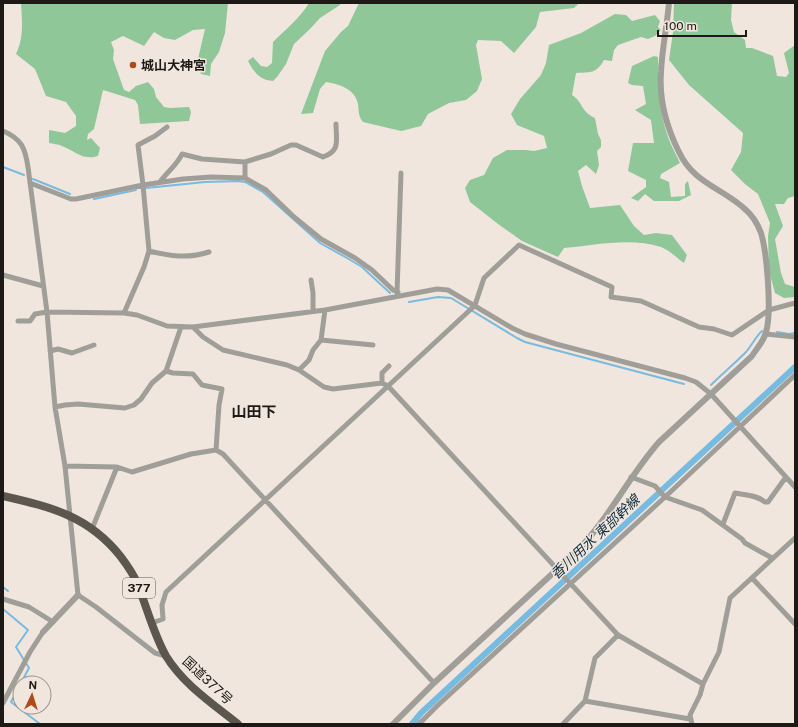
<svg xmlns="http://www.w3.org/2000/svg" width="798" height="727" viewBox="0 0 798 727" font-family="'Public Sans','Noto Sans JP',sans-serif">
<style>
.forest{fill:#8fc798}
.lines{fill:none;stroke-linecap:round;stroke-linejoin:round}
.stream{stroke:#77bbe0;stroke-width:2}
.canal{stroke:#77bbe0;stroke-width:6}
.minor{stroke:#a09e99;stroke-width:5}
.tertiary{stroke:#a09e99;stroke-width:6}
.trunk{stroke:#5c574e;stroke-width:8}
.poi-dot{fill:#af4a19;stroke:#f1e6dd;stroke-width:1.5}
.labels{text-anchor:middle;stroke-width:3;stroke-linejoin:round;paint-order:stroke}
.shield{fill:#f1e6dd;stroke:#5c5652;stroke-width:1}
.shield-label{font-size:12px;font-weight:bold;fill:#1c1916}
.poi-label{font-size:13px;font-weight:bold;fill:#1c1916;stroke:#f1e6dd;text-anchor:start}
.street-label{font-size:13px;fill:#1c1916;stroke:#f1e6dd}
.water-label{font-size:14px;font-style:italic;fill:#0f2f3f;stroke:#f1e6dd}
.quarter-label{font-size:15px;font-weight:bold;fill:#1c1916;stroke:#f1e6dd}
</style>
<rect width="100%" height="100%" fill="#f1e6dd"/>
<path class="forest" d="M21,3h207l-3,30 -6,19 -8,12 -1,12 -9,-2 -3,-15 7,-30 -12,1 -18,10 -11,-2 -10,-6 -10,14 -21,-10 -12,6 3,8 -1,9 11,31 5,2 7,-6 12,-4 6,7 2,8 8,10 6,1 19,-1 2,5 -2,9 -49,3 -2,-19 -3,-5 -32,-10 -9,39 -6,5 -1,6 4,-2 9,10 -2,8c-15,5 -23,-5 -36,-10 -4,-2 -9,-2 -13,-3v-13l16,3 11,-7v-10l-10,-14 -20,-6 -11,-27 -19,-15c8,-17 6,-33 5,-51z
M309,3h33l-5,4 -17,11 -10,11 -16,15 -8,20 -9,13 -4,4c-14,-1 -19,-9 -25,-20l5,-4 8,9 6,1 5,-4 1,-21c13,-13 27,-24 36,-39z
M359,3h220l-5,5 -34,4 -4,15 -22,26 -13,-12 -23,-1 -2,5 6,34 -5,12 -11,9 -17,3 -21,11 -7,12 -20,5 -38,-9c-5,-6 -4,-10 -5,-18 -3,-15 -18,-20 -32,-22l-6,7 -7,24 -12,1 24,-63 16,-19 7,-6z
M674,3h58l-1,17 3,12 11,8 1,8h6l21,8 4,20 9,1 3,-4 -5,-20 11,-8v151l-7,2 -4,6h-9l8,22 -8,13 6,34 4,11 10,3v10l-11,1 -9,-5 -6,-22 -1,-35 2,-13 -12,-29 -13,-10 -14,-14 10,-18 2,-19 -54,-48 -20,-25 4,-28z
M615,14l11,1 6,6 23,-6 5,6 -2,6 3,3 -6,6 -7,3 -7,-2 -23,8 -4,5 -2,11 -8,-1c-8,14 -13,12 -28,13l-4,22c12,8 8,16 23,23l3,16 3,6v7l-4,4 2,14 -3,9 -10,-9 -8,6 4,15 8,22 30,-3 14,21 10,9 12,-2 16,2 15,20 -3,8c-7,-5 -15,-13 -23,-16 -30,-10 -66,-2 -97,1l-6,9 -36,-16 -24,-17 -28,-22 -5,-14 5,-8 14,-5 9,-17 14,-8h19l8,1 13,-3 -3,-12 -27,-11 -6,-11 9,-15 21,-24 5,-12 3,-18 32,-12z
M654,56l4,1c0,27 1,55 10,80 3,9 8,17 12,26l-19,11 -1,4 9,4 2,15 14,-1v-12l3,-3 3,14 -12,6h-25l-9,-7 -7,7 -7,-3 15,-11v-7l-18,-9 5,-28h21l-3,-23 -16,-10 11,-6 -3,-18 -11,-1 -4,-2 4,-17z"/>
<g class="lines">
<path class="stream" d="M3,167l21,8
M33,179l37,15
M146,188l59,-6 33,-1 7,1 18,10 57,51 27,15 15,9 28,26
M94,199l42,-9
M409,302l29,-5 13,1 66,40 8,4 159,42
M777,332l12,2 6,-1
M711,385c11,-11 23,-21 34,-32 6,-6 11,-17 17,-22
M3,587l5,4
M3,609l25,21 -12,17 13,21 -8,15
M20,685l-9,17 29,22"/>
<path class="canal" d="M412,724l9,-11 374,-346"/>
<path class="minor" d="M3,131c19,8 22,17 25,36l19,145 8,95 10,59 13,129 18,12 59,46 11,3
M245,162v16
M160,182c7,-10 17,-17 22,-28l20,5 43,3 26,-8 20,-9h5l27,12c18,-7 13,-16 13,-33
M30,183l41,16h5l67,-14 40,-6 28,-2 34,1 21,12 28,27 27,22 34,19 17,12 21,20 5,2
M149,251c21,5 38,8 60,1
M3,275l40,11
M311,280l2,13v18
M397,293l4,-120
M124,313l20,-46 5,-16 -6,-66 -5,-40 17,-9 12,-9
M18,321h12l5,-7 12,-2 77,1 13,2 30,11 26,1 132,-17 112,-21 11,1 64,38 13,6 31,10 129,34 11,4 15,12 84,93
M193,327l10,10 20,13 64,15 12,5 25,17 9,2 49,-6 6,3 230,249 85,49
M766,334l29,3
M321,340l52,5
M50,351l8,-2 14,4 22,-8
M299,370l10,-10 4,-10 8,-10 4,-30
M166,371l7,2 20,1 9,11 20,4 -3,16 -3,45
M382,383v-10l7,-7
M55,407l10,-2 13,-1 47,4 9,-3 7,-6 11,-16 14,-12 15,-44
M65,466l52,1 15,5 59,-18 25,-4 7,4 211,229
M631,477l24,9 10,11 37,13 40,29 3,4 27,15
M723,524l12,-31c10,2 22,2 30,9h3l18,-25
M92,529l25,-62
M752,578l43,46
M3,599l26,8 24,15
M152,623l11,-4 -1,-14 4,-13 304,-282 5,-5 9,-27 35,-33 93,42 -1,10 30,4 58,26 15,2 18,6 37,-25 26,-7
M585,701l105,18
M3,703l27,-51 13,-20
M419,724l18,-18 228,-209 130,-122
M563,724l22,-23 10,-43 23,-23
M692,724l-2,-9 10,-20 3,-11 16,-32 11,-54 65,-60"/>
<path class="tertiary" d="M43,632l35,-37
M393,724l41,-41 144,-133c32,-33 51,-74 81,-108l93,-86c5,-8 12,-15 14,-24 6,-19 1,-79 -5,-99 -3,-8 -8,-17 -15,-23 -23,-22 -52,-26 -67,-58 -12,-24 -20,-53 -18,-80 1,-23 6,-46 8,-69"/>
<path class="trunk" d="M3,496c48,11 86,20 118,61 6,8 12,16 16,26 10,24 16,50 29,73 17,28 47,48 72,68"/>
</g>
<circle class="poi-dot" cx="133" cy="65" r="4"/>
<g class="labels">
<rect class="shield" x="123" y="578" width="32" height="20" rx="3"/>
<g class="shield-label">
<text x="139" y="592">377</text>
</g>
<g class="poi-label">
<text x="141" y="70">城山大神宮</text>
</g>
<g class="street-label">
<text transform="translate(208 680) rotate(43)" y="5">国道377号</text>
</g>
<g class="water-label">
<text transform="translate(595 537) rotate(-43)" y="5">香川用水 東部幹線</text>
</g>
<g class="quarter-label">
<text x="254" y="417">山田下</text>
</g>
</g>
<rect width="798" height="727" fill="none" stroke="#1c1916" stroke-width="8"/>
<g transform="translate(32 695) rotate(4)"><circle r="19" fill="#f1e6dd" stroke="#9c948d"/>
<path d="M0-3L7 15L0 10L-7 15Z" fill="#af4a19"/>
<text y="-6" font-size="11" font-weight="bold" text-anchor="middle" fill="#1c1916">N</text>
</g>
<path d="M658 30v6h88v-6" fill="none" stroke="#1c1916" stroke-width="2"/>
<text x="664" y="30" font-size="12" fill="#1c1916" stroke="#f1e6dd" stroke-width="3" paint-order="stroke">100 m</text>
</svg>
